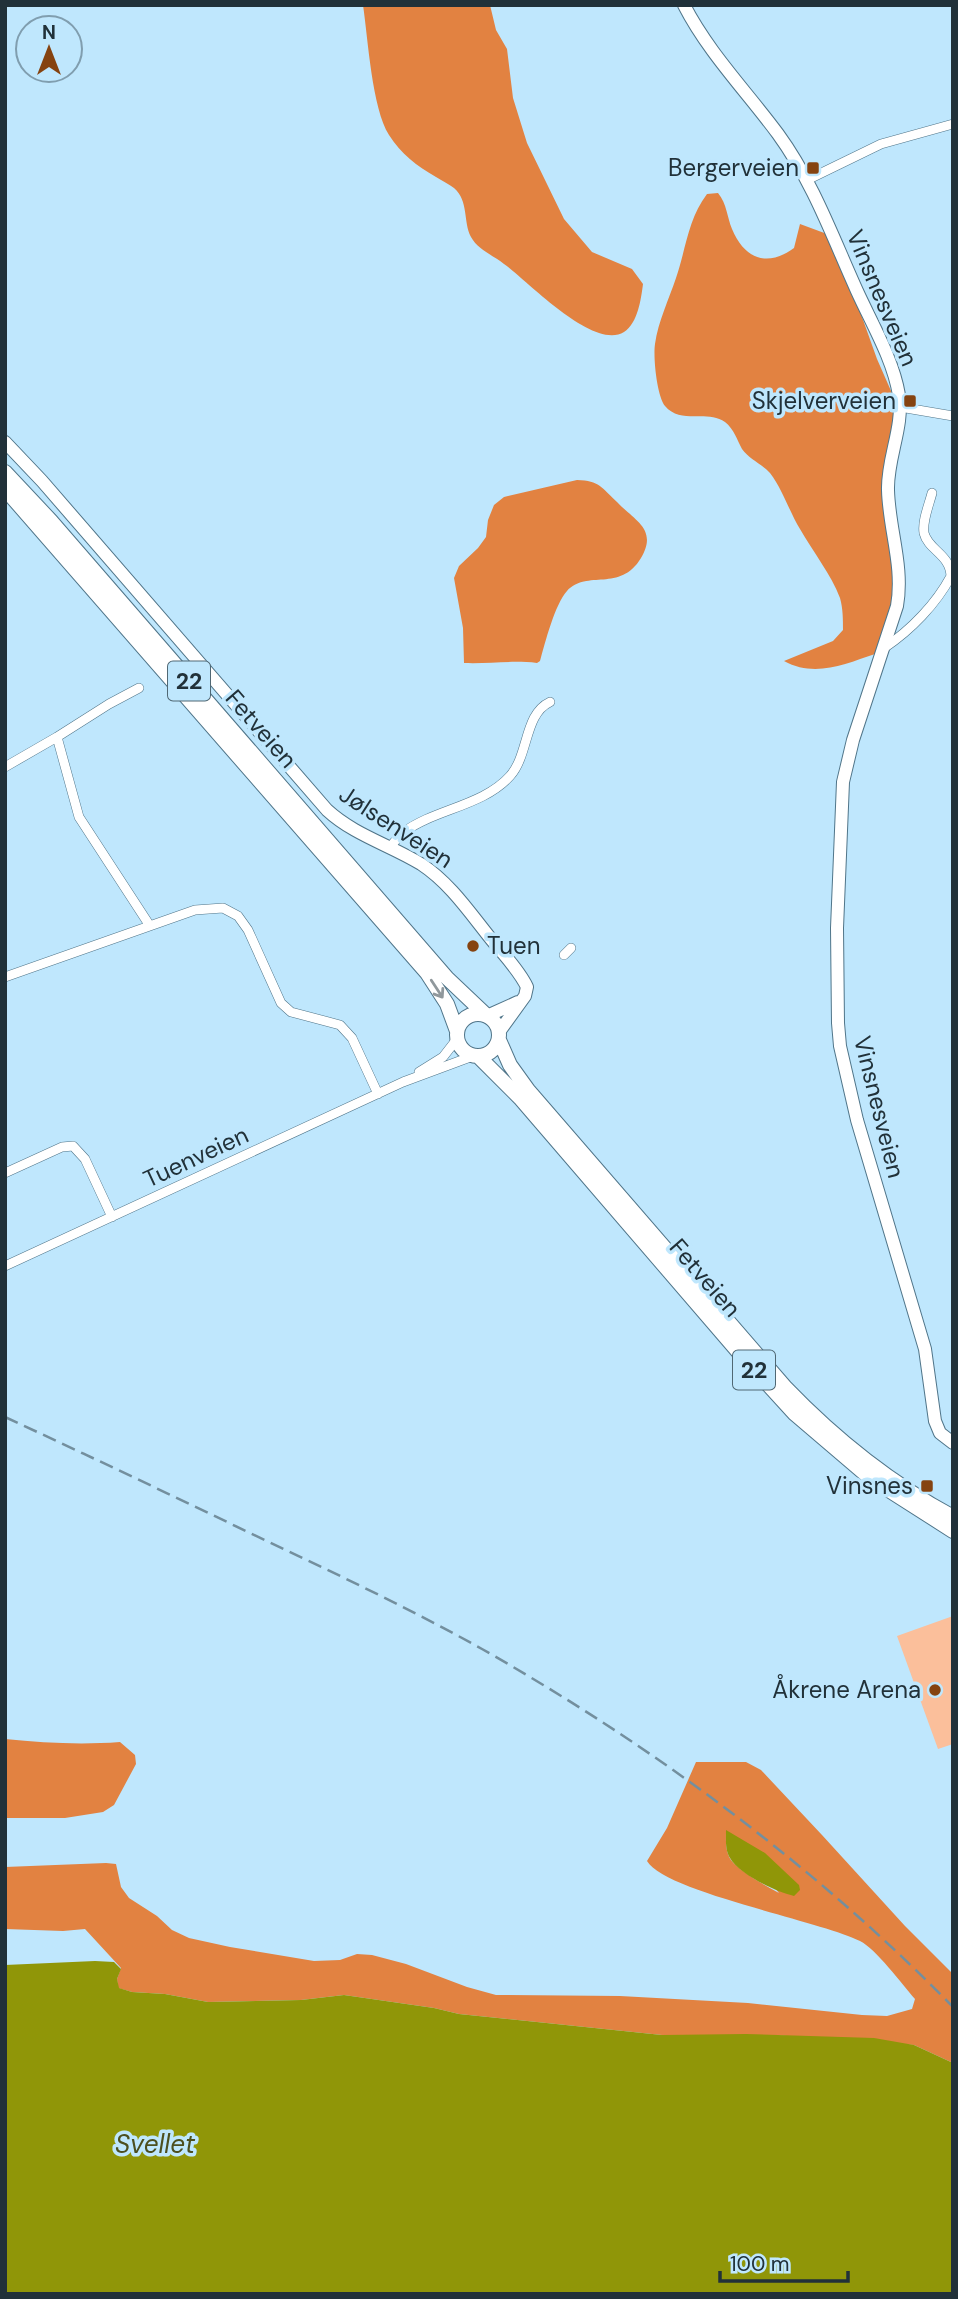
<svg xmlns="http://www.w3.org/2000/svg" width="958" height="2299" viewBox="0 0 958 2299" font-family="'DM Sans',sans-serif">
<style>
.green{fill:#fbbf9b}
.forest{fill:#e28241;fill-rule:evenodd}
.water{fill:#909608}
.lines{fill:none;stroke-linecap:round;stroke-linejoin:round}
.minor-casing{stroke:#507589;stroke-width:10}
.secondary-casing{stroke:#507589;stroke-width:14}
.trunk-casing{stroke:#507589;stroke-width:16}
.minor{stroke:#fff;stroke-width:9}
.secondary{stroke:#fff;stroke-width:12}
.trunk{stroke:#fff;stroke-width:14}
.rail{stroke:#738f9e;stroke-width:2.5;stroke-dasharray:14 7;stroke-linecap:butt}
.oneway{stroke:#90989c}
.poi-dot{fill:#854310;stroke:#bfe7fd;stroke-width:2.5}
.labels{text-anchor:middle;stroke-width:7;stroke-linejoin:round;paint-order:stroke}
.shield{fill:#bfe7fd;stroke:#506874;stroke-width:2}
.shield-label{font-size:23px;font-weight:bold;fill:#213139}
.poi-label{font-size:24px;fill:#213139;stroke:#bfe7fd;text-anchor:end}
.street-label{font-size:24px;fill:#213139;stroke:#bfe7fd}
.water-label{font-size:26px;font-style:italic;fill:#4c4f1f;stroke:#bfe7fd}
</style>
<rect width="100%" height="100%" fill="#bfe7fd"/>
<path class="green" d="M953,1616v128l-15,5 -41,-113z"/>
<path class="forest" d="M363,5h127l6,25 11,19 6,49 14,45 37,76 28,33 40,17 11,15c-2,15 -5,39 -19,48 -31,19 -97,-52 -120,-68 -11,-9 -26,-14 -33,-27 -8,-15 -2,-36 -17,-49 -5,-4 -12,-7 -18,-11 -19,-11 -35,-23 -47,-42 -17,-27 -21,-96 -26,-130z
M718,193c9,11 9,24 14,36 13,31 36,38 62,19l6,-24 27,10 20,41 30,84 18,41 -8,91 9,109 -21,54c-30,10 -60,24 -91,7l49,-20 10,-11c0,-11 0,-21 -3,-32 -9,-24 -27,-46 -40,-69 -11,-18 -17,-39 -30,-56 -8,-9 -21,-14 -28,-24 -5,-9 -8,-20 -17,-27 -18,-13 -44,3 -60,-16 -8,-10 -12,-48 -10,-62 3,-22 14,-45 21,-66 10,-29 12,-59 31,-84z
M577,480c23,1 24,7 40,22 18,19 41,27 24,56 -21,35 -54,11 -74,33 -12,13 -22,52 -27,70l-3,2c-25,-3 -48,1 -73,0l-1,-35 -9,-50 5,-12 19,-18 8,-11 2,-17 6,-15 10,-8z
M5,1739c39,4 76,6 115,3l15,13 1,9 -22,41 -11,7 -38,6h-60z
M696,1762h50l15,8 61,65 83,91 48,48v89l-39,-18 -141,-10h-111l-203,-21 -25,-6 -90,-13 -43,5 -93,2 -43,-8 -33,-2 -14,-4 -1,-9 4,-11 -36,-39 -22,2 -58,-2v-62l101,-4 10,1 5,23 8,11 28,18 15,14 17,8 41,9 84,14 26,-1 17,-6 15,1 34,9 61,23 29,8 124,1 128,7 114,12 25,1 25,-7 3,-10c-13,-15 -39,-50 -55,-58 -39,-20 -195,-49 -213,-80l20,-33zM726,1831l53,62c-13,-7 -40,-22 -48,-33 -6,-9 -5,-19 -5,-29z"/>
<path class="water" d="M726,1830l39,23 34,32 1,5 -6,6c-18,-4 -55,-22 -64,-38 -5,-8 -4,-18 -4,-28z
M95,1961l19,1 7,7 -4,10 2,9 13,4 33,2 43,8 93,-2 43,-5 90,13 25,6 203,21 84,-1 128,4 40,7 39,18v231h-948v-329z"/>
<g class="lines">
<g class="minor-casing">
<path id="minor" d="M807,180l74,-36 72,-20
M900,407l53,9
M884,648c27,-18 52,-44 67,-72 -1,-22 -23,-26 -27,-43 -2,-12 5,-28 8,-40
M139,688l-30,16 -52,33 22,80 71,109
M5,767l52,-30
M390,848c4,-6 8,-12 14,-16 31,-23 79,-26 106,-56 19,-21 14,-62 40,-74
M564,955l7,-7
M5,977l190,-67 28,-2 15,8 10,14 33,73 10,9 49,13 12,13 26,56
M419,1072l24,-15 14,-18
M5,1173l57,-26 11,-1 12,13 27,58
M5,1266l398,-184 70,-26"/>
</g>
<g class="secondary-casing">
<path id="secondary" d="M684,5c24,47 63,87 94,129 35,48 55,104 79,157 15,33 36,68 42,104 5,32 -12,63 -11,95 1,40 16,76 9,116l-44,134 -10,42 -6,146 1,95 2,23 17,74 68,229 10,72 5,12 13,10
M5,442l37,39 285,329c27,25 63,35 94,54 29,19 49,49 70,75 13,16 28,31 36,48l-2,9 -26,36
M487,1016l31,-14"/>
</g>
<g class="trunk-casing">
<path id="trunk" d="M5,472l46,49 396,457 38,36
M5,489l422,484 20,31 10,27
M457 1035a21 21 0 1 1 42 0a21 21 0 1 1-42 0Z
M499,1040l11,25 18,25 257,297c49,51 105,96 168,130
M478,1056l42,42 221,257 54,59 75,64 83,53"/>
</g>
<use href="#minor" class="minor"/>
<use href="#secondary" class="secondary"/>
<use href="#trunk" class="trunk"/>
<path class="rail" d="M5,1417c82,38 164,77 245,116 78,37 157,74 232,116 171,97 333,217 471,358"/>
</g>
<defs><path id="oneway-shaft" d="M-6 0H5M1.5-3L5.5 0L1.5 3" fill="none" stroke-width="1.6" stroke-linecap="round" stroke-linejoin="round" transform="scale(1.75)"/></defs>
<use class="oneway" href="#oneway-shaft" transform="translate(437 989) rotate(57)"/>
<g class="poi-dot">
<rect x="806" y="161" width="14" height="14" rx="3.5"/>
<rect x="903" y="394" width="14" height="14" rx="3.5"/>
<circle cx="473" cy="946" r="7"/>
<rect x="920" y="1479" width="14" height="14" rx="3.5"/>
<circle cx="935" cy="1690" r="7"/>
</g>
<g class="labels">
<g class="shield">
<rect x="168" y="661.5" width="42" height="39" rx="5"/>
<rect x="733" y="1350.5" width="42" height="39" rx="5"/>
</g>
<g class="shield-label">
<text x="189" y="689">22</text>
<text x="754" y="1378">22</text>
</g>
<g class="poi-label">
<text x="799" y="176">Bergerveien</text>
<text x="896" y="409">Skjelverveien</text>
<text x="487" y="954" text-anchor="start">Tuen</text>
<text x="913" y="1494">Vinsnes</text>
<text x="921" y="1698">Åkrene Arena</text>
</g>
<g class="street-label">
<text transform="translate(882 298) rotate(67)" y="8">Vinsnesveien</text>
<text transform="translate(261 729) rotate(49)" y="8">Fetveien</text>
<text transform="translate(396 827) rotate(33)" y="8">Jølsenveien</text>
<text transform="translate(879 1107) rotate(76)" y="8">Vinsnesveien</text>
<text transform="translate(196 1157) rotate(-25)" y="8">Tuenveien</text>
<text transform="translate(705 1278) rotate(49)" y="8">Fetveien</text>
</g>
<g class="water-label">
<text x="155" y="2153">Svellet</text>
</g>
</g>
<rect width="958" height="2299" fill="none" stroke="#213139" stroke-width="14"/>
<g transform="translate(49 49)"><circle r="33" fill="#bfe7fd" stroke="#809eaf" stroke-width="2"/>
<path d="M0-5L12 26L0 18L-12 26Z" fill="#854310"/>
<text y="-10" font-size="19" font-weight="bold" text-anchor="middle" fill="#213139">N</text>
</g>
<path d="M720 2271v10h128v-10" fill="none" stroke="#213139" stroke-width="3.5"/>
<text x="730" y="2271" font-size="21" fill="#213139" stroke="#bfe7fd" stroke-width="5" paint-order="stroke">100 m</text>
</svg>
